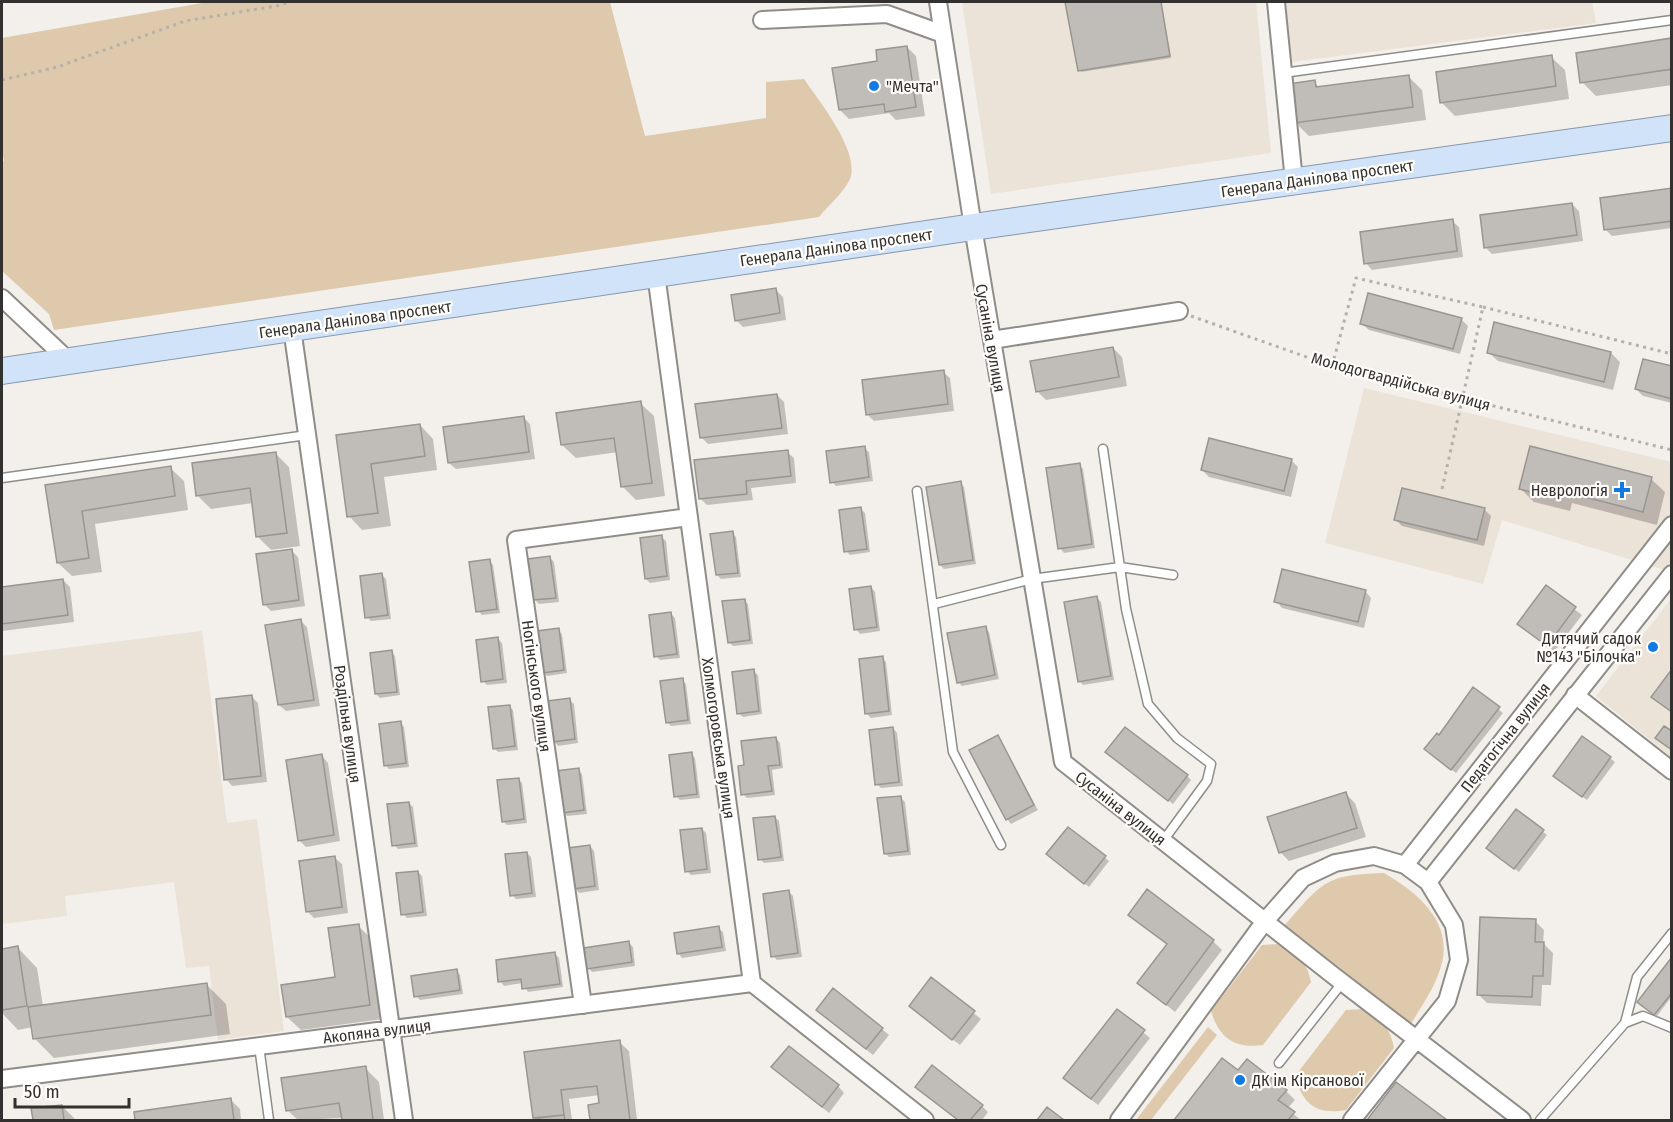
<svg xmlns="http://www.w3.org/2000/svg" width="1673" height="1122" viewBox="0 0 1673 1122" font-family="'Fira Sans Condensed',sans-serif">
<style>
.built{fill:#ebe2d8}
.green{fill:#dec9ad}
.shadow{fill:#0003}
.building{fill:#c0bcb8;stroke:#999591;stroke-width:1.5}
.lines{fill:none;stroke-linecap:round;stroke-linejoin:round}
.lane-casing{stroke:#908d88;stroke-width:11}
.street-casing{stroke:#908d88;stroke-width:20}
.primary-casing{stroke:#8698af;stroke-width:28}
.path{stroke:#b4b1ad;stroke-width:3;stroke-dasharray:3 4.5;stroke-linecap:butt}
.lane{stroke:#fff;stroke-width:8}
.street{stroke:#fff;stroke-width:16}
.primary{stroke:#d1e3f8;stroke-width:26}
.poi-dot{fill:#117be3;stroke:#fffdfa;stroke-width:2}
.labels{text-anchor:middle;stroke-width:4.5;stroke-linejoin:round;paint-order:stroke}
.poi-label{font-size:16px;fill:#32312f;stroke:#fffdfa;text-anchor:start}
.street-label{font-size:16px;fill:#32312f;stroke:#fffdfa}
</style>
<rect width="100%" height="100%" fill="#f3efea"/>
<path class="built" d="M962,2h294l15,151 -280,41z
M1286,2h306l4,21 -305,39z
M1364,388l307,74v110l-169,-52 -19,64 -158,-41z
M1671,599v158l-75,-61z
M202,631l25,192 30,-4 27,212 -66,9 -9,-74 -23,2 -12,-86 -109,14 2,20 -65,8v-268z"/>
<path class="green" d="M208,2h402l35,134 121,-18v-36l38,-3c15,22 59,76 45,102 -7,13 -21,25 -30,36l-765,113 -5,-16 -47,-43v-109l2,-1 -2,-12v-111z
M1384,873c38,22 74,54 54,102 -6,17 -18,33 -27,49l-126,-99c38,-43 39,-50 99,-52z
M1280,944c18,9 27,18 31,38l-48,63c-28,4 -44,-7 -52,-34l51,-66z
M1363,1009c18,10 27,18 31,39l-48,62c-29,5 -43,-5 -51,-34l51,-66z
M1208,1027l9,8 -66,85h-15z"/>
<path class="shadow" d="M1066,2h95l10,56 -90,14z
M1672,40v45l-76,11 -14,-14z
M907,47l9,9 9,60 -29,4 -7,-7 -40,6 -9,-9 39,-47z
M1551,57l14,13 4,29 -114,17 -14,-14z
M1408,76l14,14 4,30 -117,16 -14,-14 19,-40 6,6z
M1672,190v38l-60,8 -6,-6z
M1572,204l7,7 4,30 -91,13 -7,-7z
M1452,221l7,6 4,30 -91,13 -6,-7z
M776,290l7,7 3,23 -43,7 -7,-7z
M1461,319l7,7 -8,28 -91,-24 -7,-6z
M1113,348l9,9 5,29 -81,14 -9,-9z
M1488,352l123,1 9,9 -7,28 -115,-29z
M1672,368v35l-29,-7 -7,-7z
M943,372l7,6 4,33 -80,10 -7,-7z
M777,395l7,7 4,32 -80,10 -7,-7z
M640,403l14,13 11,80 -29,4 -14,-14 -4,-34 -42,6 -14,-13z
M524,418l6,6 5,35 -79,10 -7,-6z
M420,425l13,14 4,31 -53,7 7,49 -29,4 -13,-14 -12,-79z
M864,448l5,4 4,29 -37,5 -4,-4z
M787,452l7,6 2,25 -45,5 2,12 -46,5 -7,-7z
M275,453l14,14 11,79 -29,4 -13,-13 -5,-34 -42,6 -14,-14z
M1291,460l7,7 -7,30 -82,-20 -7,-7z
M1079,465l4,4 12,79 -31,5 -4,-5z
M170,468l14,13 4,29 -93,14 7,48 -30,4 -14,-13 -12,-76z
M1651,479l14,13 -8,33 -85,-22 -2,8 -36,-9 -14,-14z
M960,483l4,4 12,77 -32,5 -4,-4z
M861,509l4,4 5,39 -20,3 -4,-4z
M1484,509l7,7 -7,30 -82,-20 -7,-7z
M732,533l4,4 5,40 -20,2 -4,-4z
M661,537l5,4 4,39 -20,3 -4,-4z
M292,551l6,6 7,49 -34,5 -7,-7z
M550,558l4,4 5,40 -20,2 -4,-4z
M489,560l4,5 7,48 -18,2 -4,-4z
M382,575l4,4 5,40 -20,2 -4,-4z
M63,580l7,7 4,35 -72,9v-43z
M871,587l4,5 5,39 -20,3 -4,-5z
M1546,587l36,28 -28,37 -35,-28z
M1365,591l6,7 -7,30 -82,-20 -6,-7z
M1097,598l4,4 13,78 -31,5 -4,-4z
M744,600l4,4 5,40 -20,2 -4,-4z
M671,614l4,4 5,40 -20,2 -4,-4z
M301,621l6,6 13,79 -34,5 -7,-6z
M985,628l4,4 10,47 -37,7 -4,-4z
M558,630l4,4 5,39 -20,3 -4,-4z
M498,639l4,4 5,40 -20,2 -4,-4z
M391,652l4,4 5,39 -20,3 -4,-4z
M882,658l4,4 6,53 -21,3 -5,-5z
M753,671l5,4 4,39 -19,3 -5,-4z
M682,680l4,4 5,40 -20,2 -4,-4z
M1473,689l30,24 -47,60 -26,-20z
M252,697l6,6 9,79 -35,4 -6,-7z
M569,700l5,4 4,39 -20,3 -4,-5z
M509,706l4,4 5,40 -20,2 -4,-4z
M400,723l4,4 5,40 -20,2 -4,-4z
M893,728l4,5 6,53 -22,2 -4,-4z
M998,737l40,73 -27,14 -4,-5z
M776,738l4,5 3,25 -11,2 3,25 -28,3 -4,-4 3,-28z
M1583,738l32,24 -28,38 -28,-20z
M691,754l4,4 5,40 -20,2 -4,-4z
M322,756l6,7 12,78 -34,6 -7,-7z
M1111,756l76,20 4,4 -18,24z
M578,770l4,4 5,40 -20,2 -4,-4z
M518,779l4,4 5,40 -20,2 -4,-4z
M1346,794l9,9 11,34 -77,24 -9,-9z
M901,798l4,4 6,53 -22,2 -4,-4z
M409,803l4,4 5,40 -20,2 -4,-4z
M1516,811l31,24 -28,37 -27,-20z
M775,817l4,4 5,40 -20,2 -4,-4z
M702,829l4,4 5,40 -20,2 -4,-4z
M1068,829l41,32 -20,26 -37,-29z
M590,846l4,5 5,39 -20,3 -4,-5z
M527,853l4,4 5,40 -20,2 -4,-4z
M335,858l7,6 6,49 -34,5 -7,-7z
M418,872l4,4 5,40 -20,2 -4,-4z
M789,892l4,4 9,61 -25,3 -4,-4z
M1130,914l83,27 9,9 -47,62 -36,-29 29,-38z
M1535,921l9,9 -1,13 10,10 -2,32h-9l-1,21 -54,-3 -9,-9z
M358,926l14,13 11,80 -82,11 -14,-13 49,-39z
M718,928l5,4 3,19 -44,7 -4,-5z
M628,942l5,5 2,19 -43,6 -4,-4z
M18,948l19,20 6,38 163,-22 20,20 4,30 -176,24 -20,-20 -1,-11 -15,3 -16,-17v-63z
M555,954l4,4 4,29 -35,5 -5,-9 -19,3 -4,-5z
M1672,960v36l-15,20 -18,-14z
M456,971l4,4 3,19 -43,6 -4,-4z
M931,979l50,40 -21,26 -43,-33z
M1117,1011l33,27 -52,67 -27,-21z
M824,1016l58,13 7,6 -16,20z
M619,1042l10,9 8,69h-45l-2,-14 11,-1 -1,-10 -31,4 3,21h-35l-3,-2 -8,-64z
M1223,1060l15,12 48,19 9,9 -8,9 14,11h-125z
M365,1068l14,14 5,38h-41v-2l-45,2 -11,-10z
M780,1074l58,12 6,7 -15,20z
M1396,1084l49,36h-76z
M924,1093l58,13 6,6 -6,8h-24z
M231,1100l9,9 1,11h-104l-1,-7z
M62,1106l14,14h-42l-1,-11z"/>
<path class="building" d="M1065,2h96l9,54 -92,15z
M1672,38v31l-92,14 -4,-30z
M907,46l9,61 -31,5 -1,-8 -45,6 -7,-42 45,-7 -1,-11z
M1552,55l4,31 -116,17 -4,-31z
M1409,75l4,32 -119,16 -5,-39 26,-4 1,7z
M1672,188v33l-68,9 -4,-32z
M1572,203l5,32 -93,13 -4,-33z
M1453,219l4,32 -93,13 -4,-32z
M776,288l4,25 -45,8 -4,-26z
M1368,293l94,25 -9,31 -93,-25z
M1494,322l117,30 -7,30 -117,-29z
M1113,347l6,30 -83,15 -6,-31z
M1643,359l29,7v33l-37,-10z
M944,370l4,34 -82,11 -4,-35z
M777,394l5,34 -82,10 -5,-34z
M641,401l11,82 -31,4 -7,-49 -53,7 -5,-32z
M524,416l5,36 -81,11 -5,-36z
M420,424l5,32 -54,8 7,49 -31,4 -11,-82z
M1209,438l83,21 -8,32 -83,-21z
M865,446l4,31 -39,6 -4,-32z
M1530,446l122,31 -9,35 -85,-22 -2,8 -37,-9z
M788,450l3,26 -45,5 1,13 -48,5 -5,-39z
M276,452l11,81 -31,4 -6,-49 -54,8 -4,-33z
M1080,463l12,81 -34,5 -12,-81z
M171,466l4,30 -93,15 7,47 -32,5 -12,-78z
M961,481l12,79 -34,5 -13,-78z
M1402,488l83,20 -8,32 -83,-20z
M861,507l6,42 -23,3 -5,-42z
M733,531l5,42 -22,2 -6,-41z
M662,535l5,41 -22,3 -5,-41z
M292,549l7,51 -36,5 -7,-51z
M550,556l6,42 -23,2 -5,-41z
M490,559l7,50 -21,3 -7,-50z
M1282,569l84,21 -8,32 -84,-20z
M382,573l6,42 -23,3 -5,-42z
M63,579l5,36 -66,9v-37z
M1546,585l30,22 -29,39 -30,-22z
M871,586l6,41 -23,3 -5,-41z
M1097,596l14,80 -33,6 -14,-80z
M745,599l5,41 -22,3 -6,-42z
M671,612l6,42 -23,3 -5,-42z
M301,619l13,81 -36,5 -13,-80z
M986,626l9,49 -38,8 -10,-50z
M559,628l5,42 -22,3 -5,-42z
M498,637l5,42 -22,3 -5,-42z
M392,650l5,42 -22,2 -5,-41z
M883,656l6,55 -24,3 -6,-55z
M754,669l5,42 -22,3 -5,-42z
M1672,669v43l-21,-15z
M683,678l5,42 -22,3 -6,-42z
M1473,687l27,20 -49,63 -27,-21 13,-16 2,2z
M252,695l9,81 -37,4 -8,-81z
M570,698l5,41 -22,3 -5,-41z
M510,705l5,41 -22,3 -5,-42z
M401,721l5,42 -22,3 -5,-42z
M1664,726l8,5v19l-17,-12z
M893,727l6,55 -24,3 -6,-55z
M1125,727l63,48 -20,26 -63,-49z
M998,735l36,70 -28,15 -37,-70z
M1582,736l29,21 -29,40 -29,-21z
M776,737l4,28 -12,1 4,25 -31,4 -3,-29 6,-1 -3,-24z
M692,752l5,42 -23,3 -5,-42z
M322,754l12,81 -36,6 -12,-81z
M579,768l5,42 -22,3 -6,-42z
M519,778l5,41 -22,3 -5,-42z
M1346,792l11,36 -78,25 -12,-36z
M901,796l7,55 -24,3 -7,-56z
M409,802l6,41 -23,3 -5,-42z
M1516,809l28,21 -30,39 -28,-21z
M775,816l6,41 -23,3 -5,-42z
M1068,827l38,29 -22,28 -38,-30z
M702,828l5,41 -22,3 -5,-42z
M590,845l5,41 -22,3 -5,-41z
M527,852l5,41 -22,3 -5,-42z
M335,856l7,51 -36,5 -7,-51z
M418,871l5,41 -22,3 -5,-42z
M1147,889l67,51 -48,65 -29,-22 30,-39 -39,-29z
M789,890l9,63 -27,4 -8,-63z
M1480,917l56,2 -1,23h9l-1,34h-10l-1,21 -55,-2z
M359,924l11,81 -84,12 -5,-32 54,-8 -7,-49z
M719,926l3,21 -45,7 -3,-21z
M629,941l3,21 -45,7 -3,-21z
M18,946l9,60 -25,4v-61z
M555,952l5,32 -38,5 -1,-10 -23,3 -2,-22z
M1672,957v36l-18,22 -17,-13z
M457,969l3,21 -46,7 -3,-21z
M931,977l44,34 -23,29 -43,-34z
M207,983l4,32 -178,24 -5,-32z
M833,988l50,40 -17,21 -50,-39z
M1117,1009l28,21 -54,69 -28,-21z
M620,1040l10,80h-40l-2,-15 11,-2 -2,-17 -36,4 3,25 -31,3 -9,-66z
M789,1046l50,39 -17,22 -51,-40z
M1222,1058l16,12 9,-11 40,31 -9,10 17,12 -7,8h-114z
M932,1065l51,40 -13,15h-12l-43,-33z
M366,1066l7,54h-31l-3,-17 -53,8 -5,-33z
M1396,1082l51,38h-80z
M231,1098l3,22h-99l-1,-8z
M62,1105l2,15h-31l-2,-12z
M1047,1107l17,13h-27z
M564,1115l1,5h-26l-1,-2z"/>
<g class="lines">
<g class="lane-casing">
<path id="lane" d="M1283,73l389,-53
M1103,449l23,160 22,95 29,34 34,26 -4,17 -44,60
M2,478l305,-43
M917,491l36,261 48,93
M934,604l98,-25 88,-12 53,8
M1625,1023l18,-7 29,12
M259,1046l10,74
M1279,1063l63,-80
M1540,1120l85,-97 12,-46 35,-44"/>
</g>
<g class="street-casing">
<path id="street" d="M938,2l35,225 90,535 271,214 188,144
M1276,2l18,179
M762,20l125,-6 56,20
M656,274l96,709 173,137
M2,298l67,63
M292,328l112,792
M992,340l187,-29
M1575,695l97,76
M1405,865l267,-340
M1428,882l244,-308
M583,1005l-67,-465 173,-23
M2,1079l750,-96
M1119,1120l146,-199 38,-43 32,-15 39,-7 31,9 23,17 26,43 5,35 -12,41 -95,119"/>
</g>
<g class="primary-casing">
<path id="primary" d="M2,371l971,-144 699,-99"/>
</g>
<path class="path" d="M2,80l55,-13 128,-46 97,-16 6,-3
M1483,307l189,47
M1191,316l141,50 340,84
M1332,366l24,-88 127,29 -41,182"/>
<use href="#lane" class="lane"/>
<use href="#street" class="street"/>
<use href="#primary" class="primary"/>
</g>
<g class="poi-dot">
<circle cx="874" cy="86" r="6"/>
<path d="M1619 481h6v6h6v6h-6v6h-6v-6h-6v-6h6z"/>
<circle cx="1653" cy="647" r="6"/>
<circle cx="1240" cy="1080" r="6"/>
</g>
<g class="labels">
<g class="poi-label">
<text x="886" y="92">"Мечта"</text>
<text x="1608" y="496" text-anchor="end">Неврологія</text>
<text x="1641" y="644" text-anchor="end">Дитячий садок<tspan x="1641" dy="18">№143 "Білочка"</tspan></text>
<text x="1252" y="1086">ДК ім Кірсанової</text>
</g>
<g class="street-label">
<text transform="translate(1317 178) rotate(-8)" y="6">Генерала Данілова проспект</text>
<text transform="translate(836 247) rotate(-8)" y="6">Генерала Данілова проспект</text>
<text transform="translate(355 319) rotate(-8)" y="6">Генерала Данілова проспект</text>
<text transform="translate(991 338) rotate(80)" y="6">Сусаніна вулиця</text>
<text transform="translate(1401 381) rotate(15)" y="6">Молодогвардійська вулиця</text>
<text transform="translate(537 686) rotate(82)" y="6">Ногінського вулиця</text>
<text transform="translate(348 724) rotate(82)" y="6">Роздільна вулиця</text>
<text transform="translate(1505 737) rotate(-52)" y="6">Педагогічна вулиця</text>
<text transform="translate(719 738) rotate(82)" y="6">Холмогоровська вулиця</text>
<text transform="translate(1121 808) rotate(38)" y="6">Сусаніна вулиця</text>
<text transform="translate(377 1031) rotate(-7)" y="6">Акопяна вулиця</text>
</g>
</g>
<rect width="1673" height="1122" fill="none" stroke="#32312f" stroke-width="6"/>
<path d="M15 1098v9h114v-9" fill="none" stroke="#32312f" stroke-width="3"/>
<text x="24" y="1098" font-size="18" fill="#32312f" stroke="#fffdfa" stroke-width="4.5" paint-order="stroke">50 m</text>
</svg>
